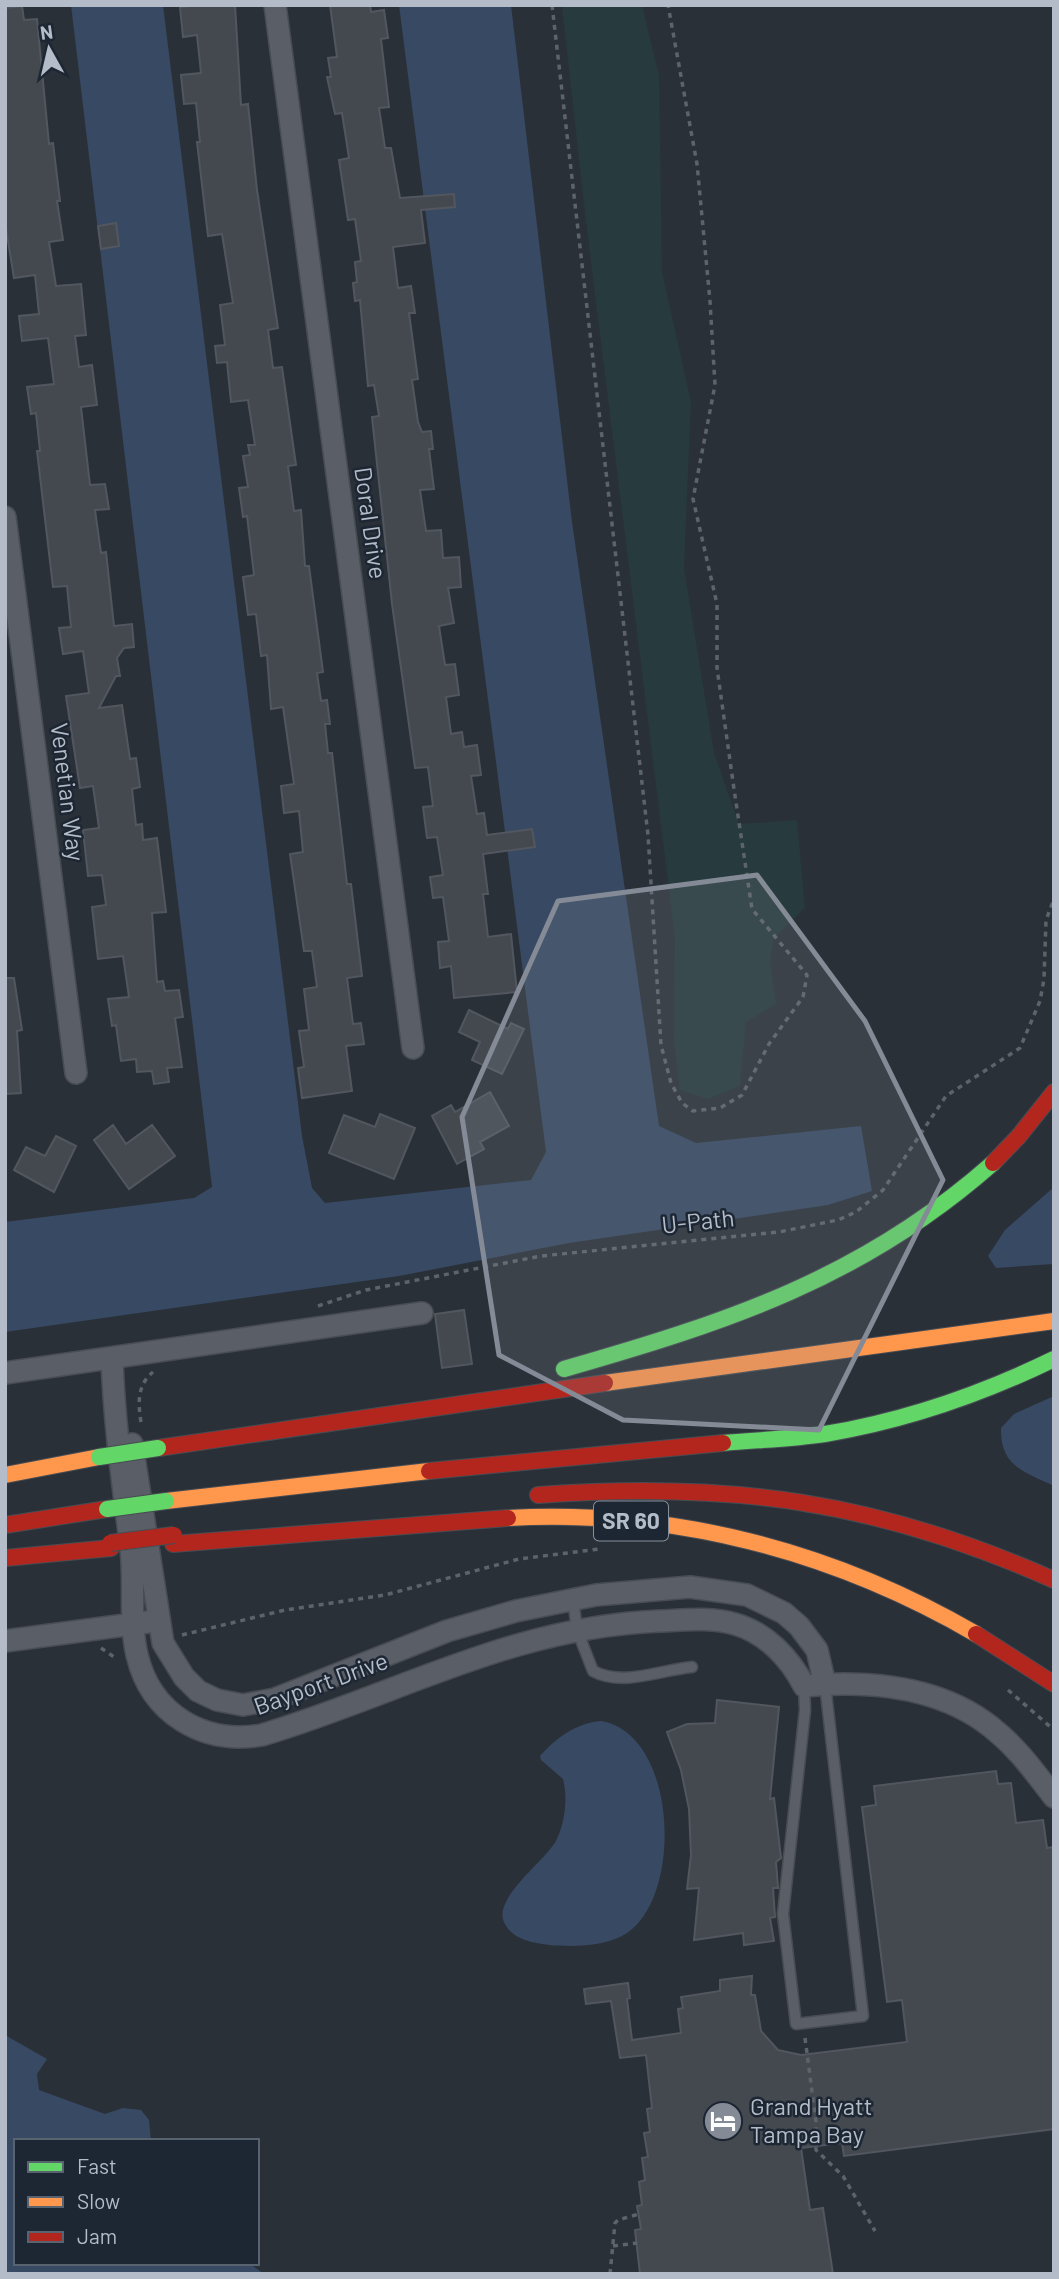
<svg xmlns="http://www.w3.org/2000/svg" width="1059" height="2279" viewBox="0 0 1059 2279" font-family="Barlow,sans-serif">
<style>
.green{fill:#273a3e}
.water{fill:#384963}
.building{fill:#444950;stroke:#52575f;stroke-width:2}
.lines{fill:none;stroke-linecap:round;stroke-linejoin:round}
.lane-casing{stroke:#484c53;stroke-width:13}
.street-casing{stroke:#484c53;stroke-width:24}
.fast-casing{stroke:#474c53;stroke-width:18}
.slow-casing{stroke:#474c53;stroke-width:18}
.jam-casing{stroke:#474c53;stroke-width:18}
.path{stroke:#5d636a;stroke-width:3.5;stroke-dasharray:5 5;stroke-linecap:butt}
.lane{stroke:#5a5e66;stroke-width:10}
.street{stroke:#5a5e66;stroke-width:21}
.fast{stroke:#63d668;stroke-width:16}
.slow{stroke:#ff974d;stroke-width:16}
.jam{stroke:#b3261e;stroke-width:16}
.fast-bridge-casing{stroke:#474c53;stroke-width:18;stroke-linecap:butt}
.jam-bridge-casing{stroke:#474c53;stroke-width:18;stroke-linecap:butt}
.fast-bridge{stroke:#63d668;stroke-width:16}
.jam-bridge{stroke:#b3261e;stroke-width:16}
.marked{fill:#848b96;fill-opacity:0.2;stroke:#848b96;stroke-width:5;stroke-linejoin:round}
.labels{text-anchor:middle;stroke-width:5;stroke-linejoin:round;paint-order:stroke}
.shield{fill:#1d2633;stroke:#878f9c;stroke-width:2}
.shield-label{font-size:23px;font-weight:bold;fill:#b4bcc9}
.street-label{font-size:24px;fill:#b4bcc9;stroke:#1d2633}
.poi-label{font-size:24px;fill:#b4bcc9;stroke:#1d2633;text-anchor:start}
</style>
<rect width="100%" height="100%" fill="#2a3038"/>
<path class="green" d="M562,5h80l17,71 3,196 29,130 -7,166 30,185 25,71 58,-4 8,88 -31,30 -4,25 6,41 -30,18 -6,64 -32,13 -28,-9 -6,-48 1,-104 -89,-717z"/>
<path class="water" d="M71,5h92l139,1131 10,52 13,15 206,-23 15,-28 -147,-1147h112l61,517 87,604 37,17 165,-17 11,65 -44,14 -259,38 -170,33 -394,56v-110l189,-24 18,-11z
M1054,1187v77l-58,4 -8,-12 17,-26z
M1054,1396v90c-30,-14 -54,-20 -53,-58l13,-14z
M601,1721c76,12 83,174 26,212 -21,14 -54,14 -78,12 -16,-2 -37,-5 -45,-23 -11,-24 40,-60 52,-81 9,-18 12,-43 7,-62l-22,-19 -1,-4c16,-18 36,-33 61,-35z
M5,2035l42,24 -10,15 2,16 66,24 18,-6 18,2 8,10 2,21h-135v122h233l15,11h-259z"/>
<path class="building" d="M200,5h35l6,100 7,-1 9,86 21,138 -10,2 5,38 9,-1 14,98 -8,1 6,45 7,-1 4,56h4l14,106 -6,1 4,28 6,-1 3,24h-5l3,29h4l15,131h4l11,92 -15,2 6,46 8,-1 3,21 -18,2 6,45 -50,7 -4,-30 6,-1 -5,-36 10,-1 -5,-41 13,-2 -5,-36h-8l-14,-97 13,-2 -4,-41 -15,2 -3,-27 13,-2 -11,-77 -12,2 -4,-54 -6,1 -5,-42 -8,1 -5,-38 11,-2 -7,-59 -4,1 -4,-29 9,-1 -5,-31 7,-1 -2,-10h7l-7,-45 -17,2 -4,-40 -10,1 -2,-17 10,-1 -5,-40 13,-2 -11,-69 -14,2 -11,-94h3l-4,-39 -12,1 -3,-29 20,-2 -4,-38 -14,2 -3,-30z
M330,5h40l1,7 13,-2 4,28 -7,1 8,68 -10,1 6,40h6l9,50 54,-4 1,13 -34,3 4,33 -32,4 5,41 13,-2 4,27h-6l9,66 -6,1 6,42 4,10 9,-1 2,18h-4l5,40 -14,1 6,41 15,-1 2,28 16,-1 2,30 -13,1 6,35 -15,3 6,39 10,-1 4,31 -13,2 5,37 11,-2 2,15 13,-2 4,30 -10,1 6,38 7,-1 3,22 45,-6 3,18 -52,7 5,40h-5l5,43 23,-3 6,58 -63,6 -3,-32 -11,2 -2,-26 11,-1 -6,-44 -10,1 -3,-21 13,-2 -6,-38 -10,1 -4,-31 10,-1 -5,-39 -13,1 -23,-164 -20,-187 7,-1 -5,-31 -6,1 -8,-86 -5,1 -2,-18 4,-1 -2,-20 6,-1 -6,-42 -7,1 -9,-60 10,-2 -7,-45 -7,1 -8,-37h4l-3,-19 9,-1z
M22,6l2,14 13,-1 12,125 4,-1 7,58h-3l6,39 -14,2 7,44 25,-2 5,51 -11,1 4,31 13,-2 5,40 -16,2 9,78 15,-1 4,25 -14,1 6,43 5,-1 8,74 18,-2 2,23 -10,1 -7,10 3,18h-4l-17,32 23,-3 8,54 6,-1 4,29 -8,2 4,36 6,-1 1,16 14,-2 9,74 -14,1 5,69 6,-1 2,10 14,-1 4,27 -8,1 7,49 -15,1 2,14 -15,2 -2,-13 -15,1 -1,-13 -15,2 -5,-36 -4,1 -4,-27 21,-2 -6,-41 -25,3 -6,-52 14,-2 -4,-30 -14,1 -5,-46 16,-2 -6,-42 -13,2 -14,-92 23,-3 -6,-42 -20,3 -4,-26 12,-1 -4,-41 -14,1 -16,-136h3l-4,-38 -5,1 -4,-27 27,-3 -6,-46 -26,3 -3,-25 20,-2 -4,-39 -21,3 -9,-55v-215z
M116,223l3,23 -18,3 -3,-23z
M5,978h9l8,52 -5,1 4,62 -16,1z
M469,1010l39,19 3,-6 13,6 -22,45 -30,-14 8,-18 -21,-10z
M490,1092l19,34 -29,16 4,7 -27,15 -25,-48 19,-11 4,7z
M380,1114l35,14 -21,51 -65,-26 15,-38 31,12z
M113,1125l13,19 26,-19 23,31 -46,33 -35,-49z
M56,1136l20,10 -22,46 -40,-22 12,-23 19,9z
M464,1310l8,54 -30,4 -7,-54z
M717,1700l62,7 -9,92 4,-1 7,60 -5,4 2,26h-5l2,29 -5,1 4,23 -30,4 -1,-12 -49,7 5,-52 -12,1 4,-34 -2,-46 -8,-39 -14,-38 20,-8 28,-1z
M996,1771l2,13 13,-1 5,40 27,-3 4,28 7,-1v282l-210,27 -2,-13 -41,5 9,62 13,-2 10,66h-193l-5,-44 6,-1 -4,-23 5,-1 -3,-23 6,-2 -3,-22 6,-1 -4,-24 6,-1 -3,-23 5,-1 -6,-53 -26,3 -9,-57 -25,3 -2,-15 44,-6 2,15 -3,1 5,41 49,-7 -3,-24 5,-1 -2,-11 39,-6v-11l32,-4 -1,19h4l6,36 17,19 23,5 106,-13 -5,-42 -15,2 -25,-195 14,-2 -2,-19z"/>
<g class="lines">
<g class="lane-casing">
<path id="lane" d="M573,1599l4,31 16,41c29,16 67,-1 99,-4
M804,1686l1,24 -22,204 13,110 67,-8 -38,-332"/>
</g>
<g class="street-casing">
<path id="street" d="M275,5l138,1043
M5,517l71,556
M112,1358c2,64 11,127 19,191 4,34 -2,72 6,106 14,59 66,90 125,80 137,-41 249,-108 398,-114 25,-1 51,-4 75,3 31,9 55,34 69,62 67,-6 140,0 193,46 22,18 39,42 57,65
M5,1373l417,-60
M132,1444l31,199 21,34 14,14 19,9 26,5 32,-6 172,-68 69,-20 80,-16 94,-8 57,8 37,18 15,13 18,24 8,34
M5,1641l143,-19"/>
</g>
<g class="fast-casing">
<path id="fast" d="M564,1369c164,-47 299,-91 429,-206
M723,1443c33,-3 68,-4 102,-9 78,-13 157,-40 229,-75"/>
</g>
<g class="slow-casing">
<path id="slow" d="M605,1383l449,-62
M5,1475l94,-18
M166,1501l263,-30
M508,1518c165,-9 325,33 468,116"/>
</g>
<g class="jam-casing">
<path id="jam" d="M993,1163l26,-27 35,-44
M158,1448l447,-65
M429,1471l294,-28
M538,1495c192,-14 339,6 516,85
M5,1525l102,-16
M173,1544l335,-26
M5,1558l106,-10
M976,1634l78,50"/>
</g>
<path class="path" d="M552,5l96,830 13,210 10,38 11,20 11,8 27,-3 22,-13 27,-51 34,-47 4,-22 -55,-66 -18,-120 -17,-121v-64l-24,-105 22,-114 -5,-84 -13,-137 -29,-159
M318,1306l48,-16 175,-34 238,-24 59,-12 18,-8 27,-22 63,-94 74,-48 20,-47 4,-22 2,-59 8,-21
M141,1422c-3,-19 -4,-37 12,-50
M182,1635l103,-25 100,-15 134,-36 80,-10
M101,1648l16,11
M1008,1690l46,40
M805,2038l11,84v28l27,26 32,55
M613,2246l24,-3
M610,2274l5,-51 3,-3 21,-6"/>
<use href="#lane" class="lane"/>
<use href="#street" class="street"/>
<use href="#fast" class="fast"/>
<use href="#slow" class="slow"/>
<use href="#jam" class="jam"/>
<g class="fast-bridge-casing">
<path id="fast-bridge" d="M99,1457l59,-9
M107,1509l59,-8"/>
</g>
<g class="jam-bridge-casing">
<path id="jam-bridge" d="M110,1543l64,-8"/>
</g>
<use href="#fast-bridge" class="fast-bridge"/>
<use href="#jam-bridge" class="jam-bridge"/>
</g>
<path class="marked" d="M757,875l108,146 78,159 -124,250 -196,-10 -124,-65 -37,-238 96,-216z"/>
<defs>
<g id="hotel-disc" transform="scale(2.0125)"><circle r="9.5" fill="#848b96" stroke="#1d2633"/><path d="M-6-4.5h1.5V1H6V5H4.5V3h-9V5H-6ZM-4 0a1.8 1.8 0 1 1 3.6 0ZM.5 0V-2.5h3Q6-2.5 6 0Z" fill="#fff"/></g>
</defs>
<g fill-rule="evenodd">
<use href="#hotel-disc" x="723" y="2121"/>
</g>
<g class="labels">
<rect class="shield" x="594" y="1501.5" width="74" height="39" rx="5"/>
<g class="shield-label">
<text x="631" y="1529">SR 60</text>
</g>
<g class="street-label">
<text transform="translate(370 523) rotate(82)" y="8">Doral Drive</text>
<text transform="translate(67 792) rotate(83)" y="8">Venetian Way</text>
<text transform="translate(698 1222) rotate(-6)" y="8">U-Path</text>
<text transform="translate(321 1684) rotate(-20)" y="8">Bayport Drive</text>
</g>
<g class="poi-label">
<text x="750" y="2115">Grand Hyatt<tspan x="750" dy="28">Tampa Bay</tspan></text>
</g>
</g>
<rect width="1059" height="2279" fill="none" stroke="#b4bcc9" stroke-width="14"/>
<rect x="14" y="2139" width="245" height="126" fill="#1d2633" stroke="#59626f" stroke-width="2"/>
<rect x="28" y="2162" width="35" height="10" fill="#63d668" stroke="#59626f" stroke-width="2"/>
<text x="77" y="2174" font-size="21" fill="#b4bcc9">Fast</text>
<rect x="28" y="2197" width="35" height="10" fill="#ff974d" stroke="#59626f" stroke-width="2"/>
<text x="77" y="2209" font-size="21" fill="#b4bcc9">Slow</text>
<rect x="28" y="2232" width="35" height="10" fill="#b3261e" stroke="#59626f" stroke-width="2"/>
<text x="77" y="2244" font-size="21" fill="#b4bcc9">Jam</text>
<g transform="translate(49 49) rotate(352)" stroke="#1d2633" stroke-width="5" paint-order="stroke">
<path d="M0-5L12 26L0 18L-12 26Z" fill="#b4bcc9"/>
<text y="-10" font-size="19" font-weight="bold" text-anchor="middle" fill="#b4bcc9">N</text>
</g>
</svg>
